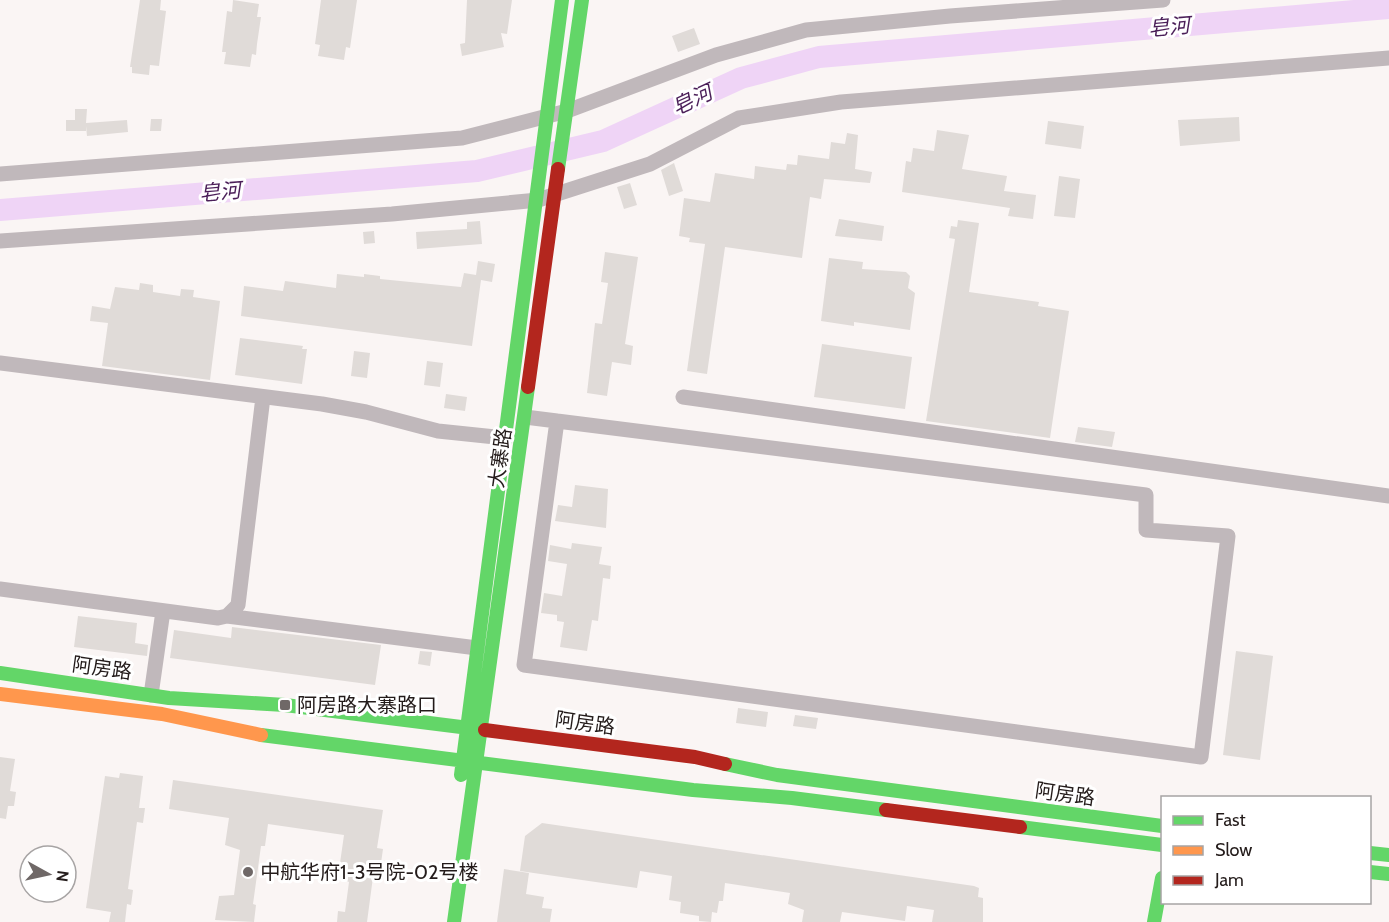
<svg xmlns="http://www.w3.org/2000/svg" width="1389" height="922" viewBox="0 0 1389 922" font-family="Cabin,'Noto Sans SC',sans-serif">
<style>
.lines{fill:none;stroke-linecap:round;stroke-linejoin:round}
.river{stroke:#efd4f6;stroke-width:22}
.building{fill:#e0dbd8}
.street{stroke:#c0b8bb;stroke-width:15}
.fast{stroke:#63d668;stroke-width:14}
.slow{stroke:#ff974d;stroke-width:14}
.jam{stroke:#b3261e;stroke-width:14}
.poi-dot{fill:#6f6867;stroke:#fff;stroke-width:2}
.labels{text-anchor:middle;stroke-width:6;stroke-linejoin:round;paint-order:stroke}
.street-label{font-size:20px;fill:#241c1b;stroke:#fff}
.poi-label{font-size:20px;fill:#241c1b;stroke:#fff;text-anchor:start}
.water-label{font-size:21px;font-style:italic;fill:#4b1f59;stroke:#fff}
</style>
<rect width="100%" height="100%" fill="#faf5f4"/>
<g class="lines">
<path class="river" d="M0,210l477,-39 126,-30 138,-63 78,-21 570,-49"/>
</g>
<path class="building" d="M140,0h21l-1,10 6,1 -7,55 -9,-1 -1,10 -17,-2v-6h-2z
M233,0l26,4 -2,13h4l-4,27 -1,11 -4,-1 -2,13 -26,-3 2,-12h-4l5,-41 5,1z
M321,0h36l-7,48 -4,-1 -2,13 -26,-4 2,-11 -5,-1z
M467,0h45l-5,34 -6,-1 3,14 -42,9 -2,-12 5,-1z
M694,28l6,16 -22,8 -6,-16z
M75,109h12l-1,14 41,-3 1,12 -41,4 -1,-10v5h-20v-11h9z
M1239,117l1,24 -60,5 -2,-26z
M151,119h11l-1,12h-11z
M1048,121l36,5 -3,23 -36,-5z
M937,130l32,5 -7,34 45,7 -3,15 32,4 -3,24 -25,-3 2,-8 -108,-16 4,-31 5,1 2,-14 21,3z
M847,133l11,2 -3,34 17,3 -2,11 -46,-4 -3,20 -11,-2 -8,61 -77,-11 -18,127 -20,-3 18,-127 -16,-2 1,-4 -11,-2 5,-38 26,4 5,-29 39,6 1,-13 31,4 1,-6 10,1 1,-10 31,4 2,-17 14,2z
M674,163l9,28 -14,5 -8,-26z
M1059,176l21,3 -5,39 -21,-2z
M630,183l7,22 -13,4 -7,-22z
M839,219l45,7 -2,15 -47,-5z
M958,220l21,3 -10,69 70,10 -1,4 31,5 -19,127 -124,-17 29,-182 -6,-1 2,-12 6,1z
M480,221l2,23 -65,5 -1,-17 51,-3v-7z
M374,231l1,12 -11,1 -1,-12z
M605,252l33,5 -13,87 8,2 -2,19 -19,-3 -5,34 -20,-3 8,-70 7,1 6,-41 -7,-1z
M829,258l34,4 -1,7 44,3 4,4 -2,12 7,5 -5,37 -56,-8v4l-33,-5z
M478,261l17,3 -3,18 -11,-2 -9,66 -231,-30 3,-30 39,5 2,-10 51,7 1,-14 27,3v-3l16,2v3l81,8 3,-14 12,2z
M140,283l13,2v7l27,4 1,-7 13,1 -1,7 27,4 -10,79 -108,-14 6,-43 -18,-2 2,-15 18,3 5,-22 24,3z
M240,338l63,8 -1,3h5l-5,35 -67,-9z
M822,344l90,13 -7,52 -91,-12z
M354,351l16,2 -3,25 -16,-2z
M427,361l16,2 -3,24 -16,-2z
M446,394l21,3 -2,14 -21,-3z
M1078,427l37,5 -3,15 -37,-5z
M575,485l33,4 -2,39 -51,-7 3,-16 14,2z
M572,543l30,4 -3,17 12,2 -1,13 -7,-1 -5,43 -6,-1 -5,31 -27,-4 4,-25 -7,-1v-6l-16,-2 3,-20 18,3 5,-32 -19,-3 2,-16 21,4z
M78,616l59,7 -2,20 13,2 -1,11 -73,-9z
M232,627l149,18 -6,40 -205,-27 4,-28 57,8z
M420,651l12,1 -2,14 -12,-2z
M1236,651l37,5 -13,104 -37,-5z
M738,708l30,4 -2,15 -30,-4z
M795,715l23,3 -2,11 -23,-3z
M0,757l15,2 -5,32 6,1 -2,14h-6l-2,13 -6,-1z
M120,773l23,3 -4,32h6l-2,15 -6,-1 -9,67 5,1 -2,15 -4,-1 -2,18h-16l2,-10 -25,-4 19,-132 14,2z
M173,780l210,30 -6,38 6,1 -2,14 -6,-1 -8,60h-30l1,-11 7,1 4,-30 -11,-5 6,-42 -76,-11 -3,22h-4l-8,58 3,1 -2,17 -39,-2 4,-24 15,-1 6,-45 -15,-5 4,-27 -60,-9z
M542,823l432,63 5,2 -1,9 5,1v24h-51l2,-12 -27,-4 -2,15 -63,-9 -2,10h-38l2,-12 -16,-6 2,-11 -65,-10 -2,18h-4l-2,12 -5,-1 -1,10 -12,-1v-5l-19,-3 1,-11 -12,-2 3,-24 -32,-5 -3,17 -117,-17 5,-35z
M504,869l25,4 -3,21 18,3 -2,11 10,1 -2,13h-53z"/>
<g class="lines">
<path class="street" d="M0,174l462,-36 105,-27 149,-56 90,-25 144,-14 213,-16
M0,241l392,-27 146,-14 112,-36 89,-46 102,-16 548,-44
M0,363l322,41 44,8 72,19 67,7
M683,397l706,99
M525,417l32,4 589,74v35l82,6 -27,221 -677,-92 33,-244
M0,589l218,29 9,-2 11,-11 25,-208
M227,616l250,32
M151,695l12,-84"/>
<path class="fast" d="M558,169l24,-169
M0,673l169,25 116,7 200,25
M261,735l432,55 99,8 94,12
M725,764l52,11 385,51
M461,775l101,-775
M1020,827l142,18
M1370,853l19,2
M1370,872l19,2
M454,922l74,-535
M1154,922l8,-44"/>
<path class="slow" d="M0,694l162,20 99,21"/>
<path class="jam" d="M528,387l30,-218
M485,730l210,27 30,7
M886,810l134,17"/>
</g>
<g class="poi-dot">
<rect x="279" y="699" width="12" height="12" rx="3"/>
<circle cx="248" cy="872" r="6"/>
</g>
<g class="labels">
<g class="street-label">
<text transform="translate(500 458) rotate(-82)" y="7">大寨路</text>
<text transform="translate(102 668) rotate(8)" y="7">阿房路</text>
<text transform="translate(585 723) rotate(8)" y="7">阿房路</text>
<text transform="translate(1065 794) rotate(8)" y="7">阿房路</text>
</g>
<g class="poi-label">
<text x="297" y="712">阿房路大寨路口</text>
<text x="260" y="879">中航华府1-3号院-02号楼</text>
</g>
<g class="water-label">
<text transform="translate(1169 27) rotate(-5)" y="7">皂河</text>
<text transform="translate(692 100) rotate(-25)" y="7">皂河</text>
<text transform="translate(220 192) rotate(-5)" y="7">皂河</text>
</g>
</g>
<rect x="1161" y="796" width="210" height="108" fill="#ffffff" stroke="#a7a4a4" stroke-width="1.5"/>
<rect x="1173" y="816" width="30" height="9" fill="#63d668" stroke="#a7a4a4" stroke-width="1.5"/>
<text x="1215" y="826" font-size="18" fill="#241c1b">Fast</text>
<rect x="1173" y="846" width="30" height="9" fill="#ff974d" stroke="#a7a4a4" stroke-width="1.5"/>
<text x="1215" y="856" font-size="18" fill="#241c1b">Slow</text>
<rect x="1173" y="876" width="30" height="9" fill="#b3261e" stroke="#a7a4a4" stroke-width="1.5"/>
<text x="1215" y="886" font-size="18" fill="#241c1b">Jam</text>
<g transform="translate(48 874) rotate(98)"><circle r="28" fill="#ffffff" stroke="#a7a4a4" stroke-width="1.5"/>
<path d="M0-4.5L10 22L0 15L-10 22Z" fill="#6f6867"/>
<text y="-9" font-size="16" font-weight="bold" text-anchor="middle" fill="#241c1b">N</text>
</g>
</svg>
